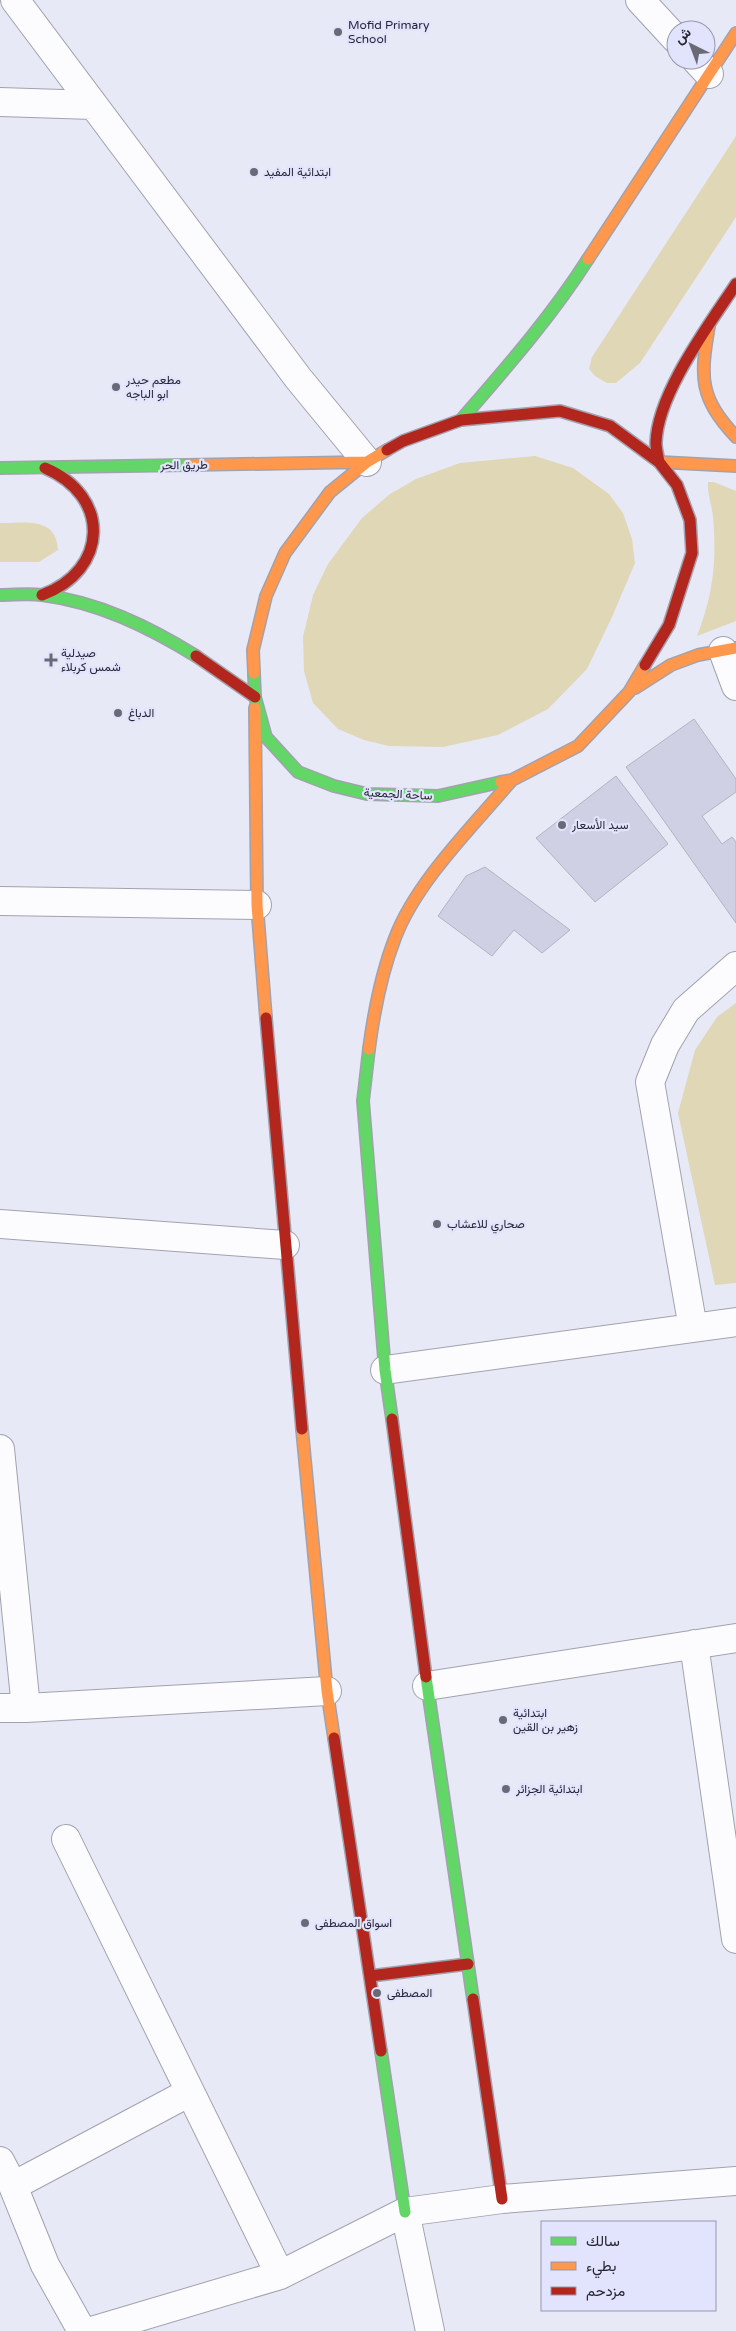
<svg xmlns="http://www.w3.org/2000/svg" width="736" height="2331" viewBox="0 0 736 2331" font-family="'Varela Round',Vazirmatn,sans-serif">
<style>
.green{fill:#e0d7b6}
.building{fill:#cfd0e4;stroke:#b3b3bf}
.lines{fill:none;stroke-linecap:round;stroke-linejoin:round}
.street-casing{stroke:#a1a2ad;stroke-width:30}
.fast-casing{stroke:#a1a2ad;stroke-width:14}
.slow-casing{stroke:#a1a2ad;stroke-width:14}
.jam-casing{stroke:#a1a2ad;stroke-width:14}
.street{stroke:#fcfcfe;stroke-width:28}
.fast{stroke:#63d668;stroke-width:11}
.slow{stroke:#ff974d;stroke-width:11}
.jam{stroke:#b3261e;stroke-width:11}
.poi-dot{fill:#696a76;stroke:#e2e4fd;stroke-width:2}
.labels{text-anchor:middle;stroke-width:4.5;stroke-linejoin:round;paint-order:stroke}
.poi-label{font-size:12px;fill:#252531;stroke:#e2e4fd;text-anchor:start}
.street-label{font-size:12px;fill:#252531;stroke:#e2e4fd}
</style>
<rect width="100%" height="100%" fill="#e8e9f7"/>
<path class="green" d="M736,136v81l-96,146 -24,20h-9l-12,-7 -6,-7 3,-12z
M535,456l38,12 36,26 14,19 9,26 3,24 -23,54 -25,52 -39,40 -50,26 -55,12 -54,-1 -25,-6 -26,-11 -25,-26 -9,-32 -1,-34 10,-42 15,-31 34,-46 28,-24 26,-15 44,-16z
M708,482h6l22,9v130l-39,15c16,-41 20,-75 16,-119 -1,-12 -6,-23 -5,-35z
M0,523c26,0 56,-7 58,27l-19,12h-39z
M736,1003v280l-21,2 -37,-172 17,-63 22,-33z"/>
<path class="building" d="M694,719l42,60v13l-34,24 20,28 10,-7 4,5v81l-110,-156z
M616,776l52,68 -73,58 -59,-64z
M485,867l85,63 -28,23 -28,-23 -22,26 -54,-40 28,-40z"/>
<g class="lines">
<g class="street-casing">
<path id="street" d="M15,0l283,378 69,84
M640,0l36,39
M696,60l13,14
M0,102l93,3
M723,651l13,35
M0,901l257,4
M0,1224l285,21
M693,1328l-43,-246 15,-37 21,-35 50,-44
M385,1370l351,-48
M0,1449l26,259
M694,1644l42,295
M427,1686l309,-48
M0,1708h26l301,-17
M66,1839l214,436
M0,2161l13,25 32,79 37,66
M13,2186l177,-94
M405,2212l25,119
M92,2331l188,-56 125,-63 97,-13 234,-18"/>
</g>
<g class="fast-casing">
<path id="fast" d="M461,420c45,-52 90,-103 127,-161
M0,468l188,-3
M0,595c14,0 29,-2 42,0 56,7 107,32 154,61
M254,673l1,24 11,40 32,35 36,14 33,8 71,2 63,-14
M369,1049l-6,52 22,269 7,49
M426,1677l47,322
M381,2051l24,161"/>
</g>
<g class="slow-casing">
<path id="slow" d="M588,259l148,-226
M709,326c-9,52 -10,71 27,111
M659,462l77,4
M188,465l179,-3
M254,673l-1,-23 13,-54 19,-43 45,-61 37,-30 20,-12
M635,688l36,-23 27,-10 38,-7
M255,708l2,197 9,113
M501,782l11,-2 66,-34 51,-54 16,-27
M369,1049c5,-38 12,-75 26,-111 21,-56 78,-112 117,-158
M302,1429l25,262 7,47"/>
</g>
<g class="jam-casing">
<path id="jam" d="M560,411l50,15 49,36 18,23 13,35 2,33 -23,72 -24,40
M387,450l16,-9 58,-21 99,-9
M659,462c-1,-6 -3,-13 -3,-19 1,-49 53,-118 80,-159
M42,595c67,-25 69,-99 3,-127
M196,656l59,41
M266,1018l36,411
M392,1419l34,258
M334,1738l47,313
M370,1976l98,-12
M473,1999l29,200"/>
</g>
<use href="#street" class="street"/>
<use href="#fast" class="fast"/>
<use href="#slow" class="slow"/>
<use href="#jam" class="jam"/>
</g>
<g class="poi-dot">
<circle cx="338" cy="32" r="5"/>
<circle cx="254" cy="172" r="5"/>
<circle cx="116" cy="387" r="5"/>
<path d="M48.5 652.5h5v5h5v5h-5v5h-5v-5h-5v-5h5z"/>
<circle cx="118" cy="713" r="5"/>
<circle cx="562" cy="825" r="5"/>
<circle cx="437" cy="1224" r="5"/>
<circle cx="503" cy="1720" r="5"/>
<circle cx="506" cy="1789" r="5"/>
<circle cx="305" cy="1923" r="5"/>
<circle cx="377" cy="1993" r="5"/>
</g>
<g class="labels">
<g class="poi-label">
<text x="348" y="29">Mofid Primary<tspan x="348" dy="14">School</tspan></text>
<text x="264" y="176">ابتدائية المفيد</text>
<text x="126" y="384">مطعم حيدر<tspan x="126" dy="14">ابو الباجه</tspan></text>
<text x="61" y="657">صيدلية<tspan x="61" dy="14">شمس كربلاء</tspan></text>
<text x="128" y="717">الدباغ</text>
<text x="572" y="829">سيد الأسعار</text>
<text x="447" y="1228">صحاري للاعشاب</text>
<text x="513" y="1717">ابتدائية<tspan x="513" dy="14">زهير بن القين</tspan></text>
<text x="516" y="1793">ابتدائية الجزائر</text>
<text x="315" y="1927">اسواق المصطفى</text>
<text x="387" y="1997">المصطفى</text>
</g>
<g class="street-label">
<text transform="translate(184 465) rotate(-1)" y="4">طريق الحر</text>
<text transform="translate(398 794) rotate(3)" y="4">ساحة الجمعية</text>
</g>
</g>
<rect x="541" y="2221" width="175" height="90" fill="#e2e4fd" stroke="#9698ab"/>
<rect x="551" y="2237" width="25" height="8" fill="#63d668" stroke="#9698ab"/>
<text x="586" y="2246" font-size="15" fill="#252531">سالك</text>
<rect x="551" y="2262" width="25" height="8" fill="#ff974d" stroke="#9698ab"/>
<text x="586" y="2271" font-size="15" fill="#252531">بطيء</text>
<rect x="551" y="2287" width="25" height="8" fill="#b3261e" stroke="#9698ab"/>
<text x="586" y="2296" font-size="15" fill="#252531">مزدحم</text>
<g transform="translate(691 45) rotate(318)"><circle r="24" fill="#e2e4fd" stroke="#9698ab"/>
<path d="M0-4L9 19L0 12L-9 19Z" fill="#696a76"/>
<text y="-8" font-size="14" font-weight="bold" text-anchor="middle" fill="#252531">ش</text>
</g>
</svg>
